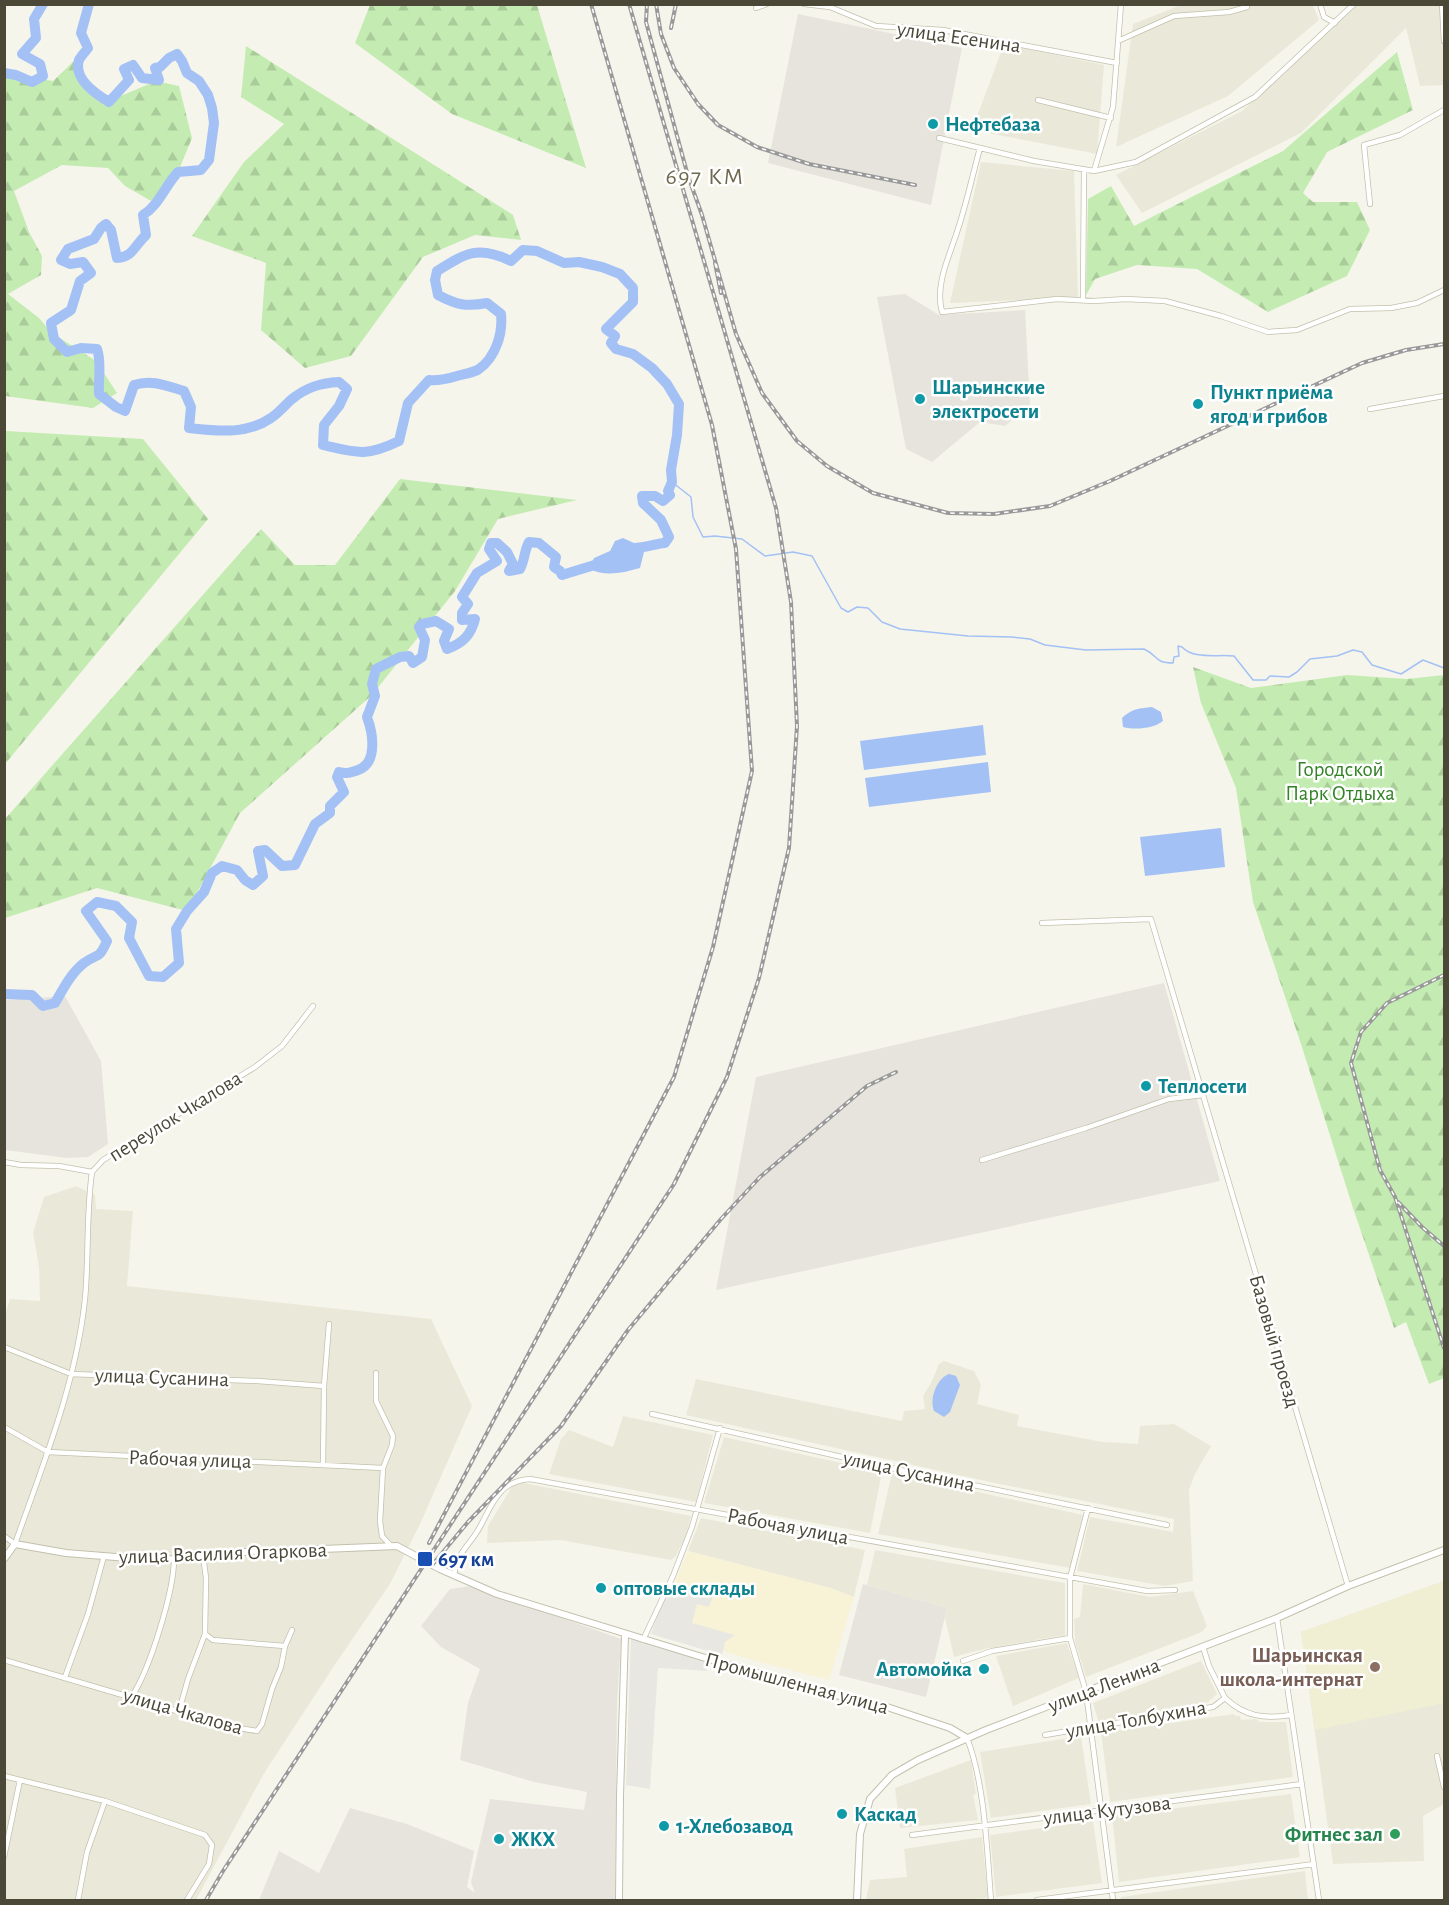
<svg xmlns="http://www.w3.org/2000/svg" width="1449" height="1905" viewBox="0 0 1449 1905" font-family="'Alegreya Sans',sans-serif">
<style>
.residential{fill:#eae9d9}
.commercial{fill:#f8f2d6}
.industrial{fill:#e6e4dc}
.education{fill:#f0efd4}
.forest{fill:url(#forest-firs)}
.parking{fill:#e8e7e2}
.water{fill:#a4c1f6}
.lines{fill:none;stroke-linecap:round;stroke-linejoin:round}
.stream{stroke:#a4c1f6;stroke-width:1.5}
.river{stroke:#a4c1f6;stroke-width:10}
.minor-casing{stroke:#c3c0ac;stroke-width:6}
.tertiary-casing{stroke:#c3c0ac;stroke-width:8}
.minor{stroke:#fff;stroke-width:4.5}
.tertiary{stroke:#fff;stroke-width:6}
.rail-casing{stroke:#999;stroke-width:4}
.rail{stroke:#fff;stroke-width:1.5;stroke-dasharray:4.5;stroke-linecap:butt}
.culture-dot{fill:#0f9aa8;stroke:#fff;stroke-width:2}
.transit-dot{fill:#1a4fb4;stroke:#fff;stroke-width:2}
.education-dot{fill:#8d6e63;stroke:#fff;stroke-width:2}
.leisure-dot{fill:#2e9e5b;stroke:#fff;stroke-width:2}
.labels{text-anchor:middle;stroke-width:5;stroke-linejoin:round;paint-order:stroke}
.street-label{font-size:21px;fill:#4b4838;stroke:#fff}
.culture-label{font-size:21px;font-weight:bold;fill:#0d838f;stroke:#fff;text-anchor:start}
.park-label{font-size:21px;fill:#328226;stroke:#fff}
.transit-label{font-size:21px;font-weight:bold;fill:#164399;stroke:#fff;text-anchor:start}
.education-label{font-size:21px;font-weight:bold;fill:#785e54;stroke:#fff;text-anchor:end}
.leisure-label{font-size:21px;font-weight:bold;fill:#27864d;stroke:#fff;text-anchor:end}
.quarter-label{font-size:24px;letter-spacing:1.5px;fill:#6f6a4e;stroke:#fff}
</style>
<defs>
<pattern id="forest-firs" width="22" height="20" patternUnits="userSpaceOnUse" patternTransform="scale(1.5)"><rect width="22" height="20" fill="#c4ecb2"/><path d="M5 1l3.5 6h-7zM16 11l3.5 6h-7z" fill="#aacc9a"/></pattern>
</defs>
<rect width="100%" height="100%" fill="#f6f5eb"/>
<path class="residential" d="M1181,5h132l6,15 -91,76 -112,51 17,-123z
M1354,5h90v80l-24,1 -14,-58 -105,105 -159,80 -26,-38 126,-64z
M1004,44l100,21 -7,89 -125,-24z
M981,162l93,9 4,127 -128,5z
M76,1186l19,9 1,14 37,2 -6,75 304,33 41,87 -51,116 -31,62 -56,82 -71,109 -67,125h-191l-1,-583 6,-18 30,2 -1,-34 -6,-34 11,-36z
M944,1361l30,10 7,14 -4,19 42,11 -2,11 86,16 35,2 2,-18 34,-2 37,22 -17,30 -5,14 4,91 -28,5 -88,-15 13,-54 83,15 1,-13 -184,-37 -304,-67 10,-36 206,42 2,-10 21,-2 -2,-13 9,-15 7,-17z
M623,1416l90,19 -17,67 -147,-28 12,-35 8,-9 44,17z
M724,1437l158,35 -12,61 -166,-30z
M892,1473l191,42 -13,53 -192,-34z
M519,1482l172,34 -4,17 -11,23 -5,4 -111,-20 -73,3 1,-17 25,-41z
M701,1518l164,32 -11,47 -24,-9 -142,-37z
M875,1550l190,33v52l-81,14 -30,8 -9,-39 2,-10 -80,-23z
M1444,1581v223l-21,12 1,45 -91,3 -32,-232z
M1083,1584l67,13 43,-6 14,35 -5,6 -116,45 -11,-35 -1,-23 6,-2z
M1067,1643l12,35 -66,28 -17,-50z
M1201,1661l16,33 -9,8 -109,21 -6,-20z
M1234,1714l1,2h5l1,4 15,-1 4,3h26l7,55 -183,25 -9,-69z
M1081,1736l10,68 -100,14 -11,-66z
M971,1760l5,34 -3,1 5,25 -78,8 -5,-40z
M1291,1794l9,63 -181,25 -7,-66z
M1093,1821l9,62 -106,14 -6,-62z
M982,1837l6,61 -25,2h-97l4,-20 37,-3 -3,-28z
M1305,1871l3,29h-187v-3z"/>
<path class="commercial" d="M688,1551l142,37 24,9 -25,83 -74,-19 -99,-31z"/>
<path class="industrial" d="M798,14l164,34 -31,157 -163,-42z
M905,294l34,21 86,-5 5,95 -25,21 -25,-4 -48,40 -26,-13 -29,-152z
M1164,983l56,198 -504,109 40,-213z
M65,996l36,65 7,83 -20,13 -21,1 -62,-8v-150z
M863,1584l84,24 -21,89 -87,-22z
M471,1586l150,53 -4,64 -2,197h-356l20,-49 40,22 31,-65 57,16 67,27 -7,36 8,6 -4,-11 19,-83 94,11 3,-18 -53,-10 -74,-22 8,-57 12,-34 -39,-22 -20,-21 29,-37z"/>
<path class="education" d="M1444,1581v122l-129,27 -14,-98z"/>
<path class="forest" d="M370,5h167l49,163 -134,-54 -97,-71z
M246,46l267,169 8,25 -46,-5 -52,22 -72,99 -46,12 -44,-38 5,-67 -74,-27 52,-74 40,-38 -43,-27z
M1397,52l16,58 -86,42 -24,41 10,9h44l13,28 -23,46 -79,36 -71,-43 -60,-4 -42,14 -9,16 2,-96 23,-13 23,40 149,-75z
M75,60l7,22 27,19 47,-20 23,5 13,52 -14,34 -27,29 -26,-15 -17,-18 -46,-3 -48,26 15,41 13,24 -1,19 -33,19 31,24 13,15 44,28 21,32 -24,15 -88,-12v-323l48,8z
M6,431l137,8 65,80 -203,245z
M400,479l177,21 -79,19 -43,72 -83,104 -132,118 -53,98 -90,-23 -92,30v-99l256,-290 34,36h40z
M1193,667l58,21 96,-13 60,4 37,-4v703l-15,6 -23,-62 -12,6 -41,-120 -52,-164 -48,-142 -17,-114 -35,-85z"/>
<path class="parking" d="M669,1581l44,15 -4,11 -12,-3 -5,19 43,12 -10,7 -3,13 -71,-21z
M631,1639l73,20 3,12 -49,-3 -8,121 -24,-4z"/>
<path class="water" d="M623,538l22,10 -5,20c-18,5 -34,9 -51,1l5,-11 16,-7 5,-10z
M1152,707l9,5 2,9c-10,8 -28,9 -40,6l-1,-9c9,-9 18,-10 30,-11z
M983,725l3,30 -122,15 -4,-29z
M988,762l3,30 -122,15 -4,-29z
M1221,828l4,39 -80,9 -5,-39z
M949,1374l7,2 4,9 -10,27 -6,5 -10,-6c-5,-12 3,-33 15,-37z"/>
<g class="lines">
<path class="stream" d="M672,482l19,15 2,20 10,20 12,-1 27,3 23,17 28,-4 19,4 29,52 7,4 9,-5 11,1 14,14 18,7 68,7 44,1 18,2 15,6 41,5 58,-1c15,7 10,14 29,14l1,-6 5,-1 -1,-10 4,1c12,13 36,7 52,9l19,24h13l4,-4 19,1 8,-5 13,-13 27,-3 16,-6 9,2 10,13 29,9 22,-14 21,8"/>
<path class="river" d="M89,4l-8,29 7,15c-2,3 -7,8 -9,12 -6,19 17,34 30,42l20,-22 -5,-11 9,-4 9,13 17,2 -4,-12 5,-1 9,-9 8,-4 5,7 5,12 12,8 9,14 4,13 2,15 -5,37 -8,10 -23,2c-13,14 -19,33 -35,43l3,20c-11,10 -13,22 -29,23l-6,-28 -5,-6 -5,4 -7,11 -26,10 -7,11 9,4 13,-2 8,11 -11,8 -9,29 -20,13 3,16 13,13 14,-4 16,1c5,14 1,29 2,45l17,13 9,4 9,-26c18,-6 33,1 50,6l7,16 -2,21c29,3 57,7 82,-10 8,-5 14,-13 21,-19 15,-12 29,-16 47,-17l8,7 -8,17 -15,19 -1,20c34,8 43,12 76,-4l9,-38 21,-23c10,1 18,-1 28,-4 7,-2 16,-3 22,-7 17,-12 24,-36 22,-55l-14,-11c-21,4 -30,2 -49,-8l-3,-15 2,-9c29,-18 41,-26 74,-10l12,-11 14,1 27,12 15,-1 23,5 18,7 13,14v14l-27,27 9,7 -4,7 5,6 17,5 19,14 15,16 12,20 -2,31 -6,35 1,12 -4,9 2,4 -7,6 -8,-5h-13l1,7 18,17 8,17 -4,6c-11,1 -20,5 -31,5
M4,73l12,2 16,7 11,-6 -3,-12 -18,-10 14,-16 -2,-19 9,-15
M4,994l28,1 11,11 12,-3c8,-14 16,-30 29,-40 15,-11 14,-2 23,-22l-21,-30 11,-9 19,4 16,16 -3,16 20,38 14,1 16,-14 -3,-34 11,-18 17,-19 8,-19 10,-7 15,4 8,10 8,5 10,-9 -5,-25 7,-1 17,16 13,-1 20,-41 15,-11v-7l14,-14 -7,-15 2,-5c7,2 11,1 19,-2 20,-7 15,-37 9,-53l8,-21 -3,-12 4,-15 24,-12 9,-1 4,7 9,-6 3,-17 -6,-13 3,-3 14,-3 13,8 -5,12 3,8c16,-6 24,-14 28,-30l-13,1v-7l6,-9 -6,-7 15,-24 20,-12 -8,-12 2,-6h6l10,9 6,12 -4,7 11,-2c5,-9 4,-18 9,-27l10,1 17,14 -2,10 6,4 2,4 39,-12"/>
<g class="minor-casing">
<path id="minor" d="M804,4l26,3 46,19 67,4 174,33
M1320,4l4,13 11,6
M1442,4l2,37
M756,8l11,-4
M1118,41l56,-25 55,-4 18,-5 -1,-3
M1038,100l73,18
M939,138l95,23 60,10 42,-9 119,-65 99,-93
M980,148c-8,29 -14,58 -24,87 -8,24 -21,51 -14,77l115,-13 37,2 32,-2 39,2 56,15 47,16 29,-2 53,-21 41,-1 26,-5 27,-13
M1094,171l19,-64 8,-103
M1370,204l-6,-59 36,-10 44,-25
M1083,300l1,-131
M1370,409l74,-13
M1042,923l109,-4 197,667
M982,1160l104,-32 83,-29 34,-4
M4,1162l17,3 38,1 33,6
M4,1347l67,27 187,7 66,5
M376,1373v28l17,35 -1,9 -9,23 -3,53 2,15 9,10
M652,1414l234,53 281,58
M4,1427l44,25 335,16
M323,1465l1,-79 5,-62
M1088,1508l-18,70v60l16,54 27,208
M4,1536l11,8c28,-80 61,-160 70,-245 4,-42 1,-85 7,-127l11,-12 152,-93 27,-21 31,-40
M454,1575c4,-25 16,-29 27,-50 12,-23 19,-44 49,-46l617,112 28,-1
M1277,1618l42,282
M205,1634l8,6 72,6
M643,1640l30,-64 19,-49 28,-99
M1203,1647l6,19 16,32
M4,1660l227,67 26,4 5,-7 10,-35 9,-22 4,-21 7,-16
M963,1661l29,-10 78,-13
M65,1677l23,-63 16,-58
M132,1696c18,-27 42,-105 42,-137
M179,1711l9,-32 17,-45 1,-56 -3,-23
M1045,1735l161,-27 7,-1 12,-9c20,19 40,21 66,17
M967,1738c18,46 20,113 24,162
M1437,1756l7,31
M4,1776l101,25 100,34 7,10 -3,19 -22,36
M912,1835l390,-51
M4,1857l16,-77
M78,1900l9,-48 18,-51
M1037,1900l277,-36"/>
</g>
<g class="tertiary-casing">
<path id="tertiary" d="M4,1559l11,-15 51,9 87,7 21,-1 47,-6 176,-7 43,23 57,25 205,63 134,38 51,12 63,21 17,10
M619,1900l1,-104 5,-161
M857,1900l3,-66 10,-35 22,-24 26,-15 68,-30 291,-112 71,-32 96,-36"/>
</g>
<use href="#minor" class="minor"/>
<use href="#tertiary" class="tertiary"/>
<g class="rail-casing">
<path id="rail" d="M647,4l-1,18 42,154 14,39 34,119 26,59 35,48 30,25 46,27 75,20 46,1 56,-8 60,-25 252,-118 44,-13 38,-6
M656,4l5,30 13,34 24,36 20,21 39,22 52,17 106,21
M671,28l5,-24
M715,263l6,30
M1444,975l-57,28 -26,29 -10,31 29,107 15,27 49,151
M1398,1202l24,25 22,19
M429,1543l245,-466 39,-130 39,-176 -16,-222 -24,-124 -121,-421
M433,1564l35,-42 93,-96 67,-96 93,-111 39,-42 107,-91 29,-14
M206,1900l17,-29 451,-687 53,-107 32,-99 30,-130 8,-122 -6,-124 -15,-94 -147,-504"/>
</g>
<use href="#rail" class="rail"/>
</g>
<g class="culture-dot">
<circle cx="933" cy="124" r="6"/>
<circle cx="920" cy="399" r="6"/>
<circle cx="1198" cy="404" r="6"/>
<circle cx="1146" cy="1086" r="6"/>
<circle cx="601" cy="1588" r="6"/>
<circle cx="984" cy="1669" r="6"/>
<circle cx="842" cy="1814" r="6"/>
<circle cx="664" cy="1826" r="6"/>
<circle cx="499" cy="1839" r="6"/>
</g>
<rect class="transit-dot" x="417" y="1551" width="16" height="16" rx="3"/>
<circle class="education-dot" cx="1375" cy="1667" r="6"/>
<circle class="leisure-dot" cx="1395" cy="1834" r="6"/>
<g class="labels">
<g class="street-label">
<text transform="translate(959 37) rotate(8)" y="7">улица Есенина</text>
<text transform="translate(175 1116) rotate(-32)" y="7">переулок Чкалова</text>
<text transform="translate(1275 1341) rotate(74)" y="7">Базовый проезд</text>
<text transform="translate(162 1377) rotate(2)" y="7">улица Сусанина</text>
<text transform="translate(190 1459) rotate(2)" y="7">Рабочая улица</text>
<text transform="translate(909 1471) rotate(12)" y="7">улица Сусанина</text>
<text transform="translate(788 1526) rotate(11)" y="7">Рабочая улица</text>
<text transform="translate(223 1553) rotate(-2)" y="7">улица Василия Огаркова</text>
<text transform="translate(797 1683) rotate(15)" y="7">Промышленная улица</text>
<text transform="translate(1104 1685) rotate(-21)" y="7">улица Ленина</text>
<text transform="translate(183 1711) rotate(16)" y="7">улица Чкалова</text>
<text transform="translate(1136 1719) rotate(-10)" y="7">улица Толбухина</text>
<text transform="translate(1107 1810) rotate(-7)" y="7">улица Кутузова</text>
</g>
<g class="culture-label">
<text x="945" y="131">Нефтебаза</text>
<text x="932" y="394">Шарьинские<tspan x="932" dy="24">электросети</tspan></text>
<text x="1210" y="399">Пункт приёма<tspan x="1210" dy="24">ягод и грибов</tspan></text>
<text x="1158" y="1093">Теплосети</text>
<text x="613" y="1595">оптовые склады</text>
<text x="972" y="1676" text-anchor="end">Автомойка</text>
<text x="854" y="1821">Каскад</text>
<text x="676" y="1833">1-Хлебозавод</text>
<text x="511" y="1846">ЖКХ</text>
</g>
<g class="park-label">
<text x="1340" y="776">Городской<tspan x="1340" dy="24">Парк Отдыха</tspan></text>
</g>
<g class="transit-label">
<text x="438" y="1566">697 км</text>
</g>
<g class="education-label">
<text x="1363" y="1662">Шарьинская<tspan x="1363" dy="24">школа-интернат</tspan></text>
</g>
<g class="leisure-label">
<text x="1383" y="1841">Фитнес зал</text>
</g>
<g class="quarter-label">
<text x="705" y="184">697 КМ</text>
</g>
</g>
<rect width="1449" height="1905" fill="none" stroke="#4b4838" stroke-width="12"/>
</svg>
